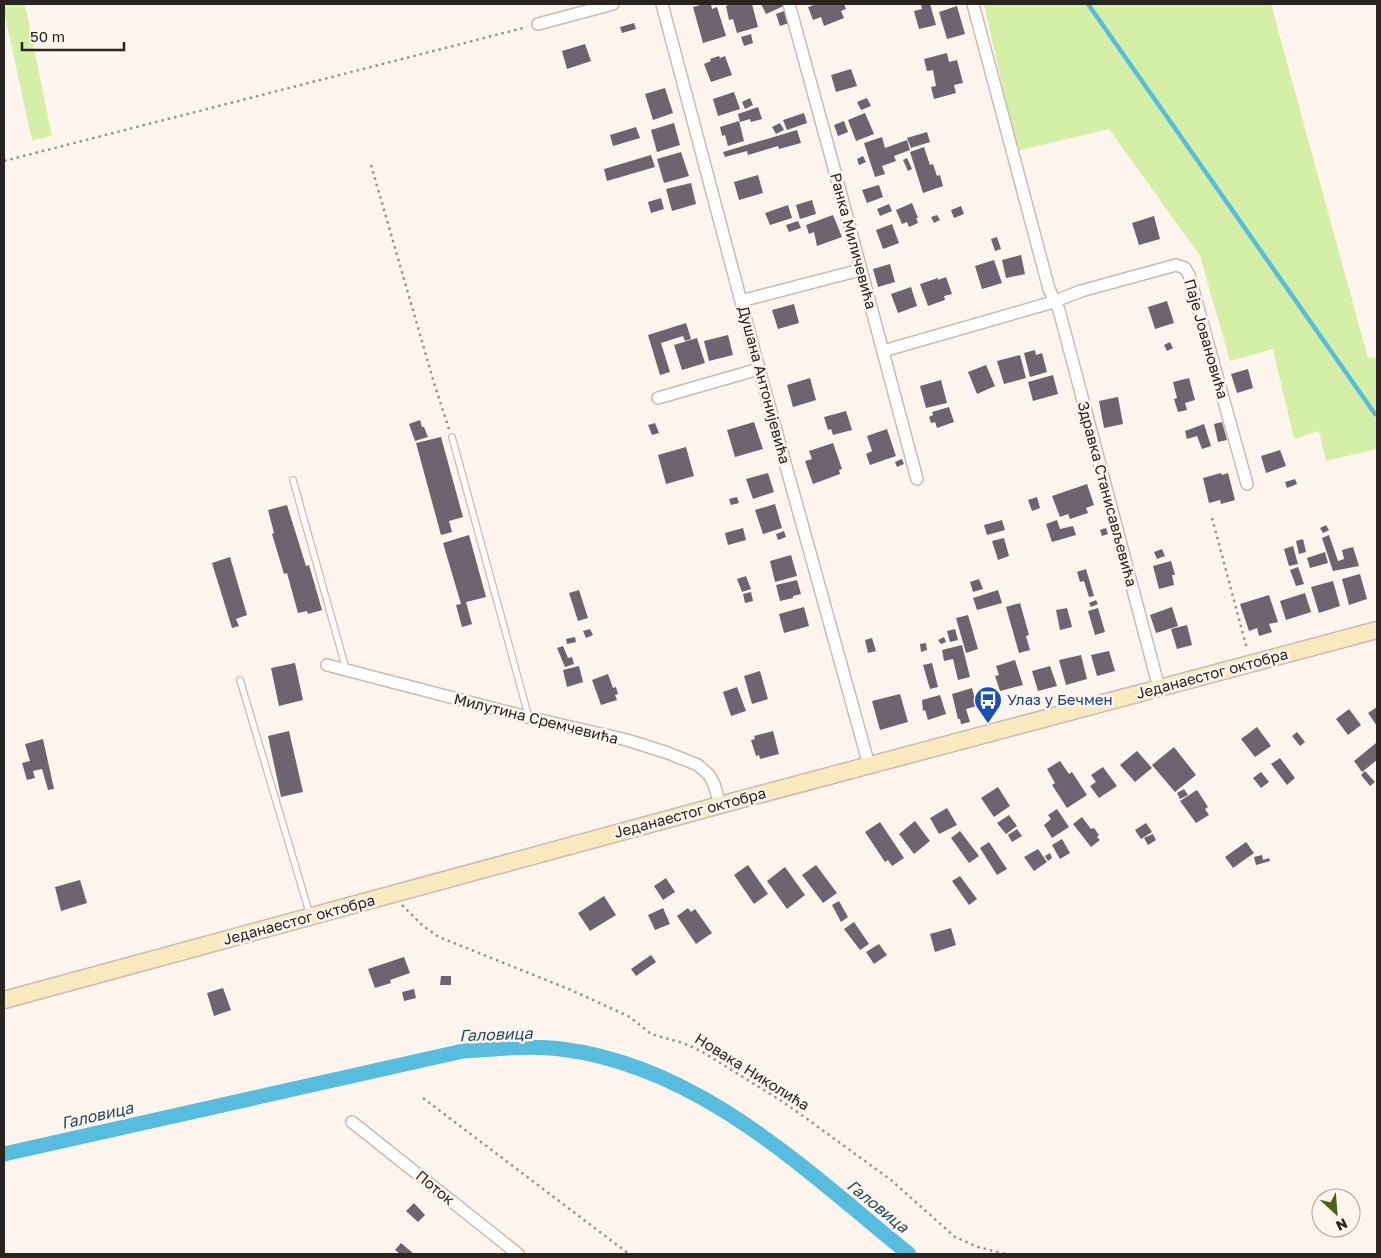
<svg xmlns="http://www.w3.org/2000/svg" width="1381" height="1258" viewBox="0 0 1381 1258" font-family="'Golos Text',sans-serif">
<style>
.green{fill:#d5f0a6}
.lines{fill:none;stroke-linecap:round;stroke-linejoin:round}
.stream{stroke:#56bdde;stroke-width:4.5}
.canal{stroke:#56bdde;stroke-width:15}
.building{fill:#6d6470}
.service-casing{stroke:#cabbb3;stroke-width:8}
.minor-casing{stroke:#cabbb3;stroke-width:14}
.secondary-casing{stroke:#cabbb3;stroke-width:19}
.path{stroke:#9b938f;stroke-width:2.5;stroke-dasharray:2.5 4;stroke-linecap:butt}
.service{stroke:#fff;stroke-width:5.5}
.minor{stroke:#fff;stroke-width:11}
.secondary{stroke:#f9e9be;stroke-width:16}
.labels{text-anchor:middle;stroke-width:5;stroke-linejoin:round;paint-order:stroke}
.street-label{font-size:15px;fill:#2a2421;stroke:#fdf4ee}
.transit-label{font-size:15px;fill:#164399;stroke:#fdf4ee;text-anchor:start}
.water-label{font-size:16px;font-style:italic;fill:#1f4c5a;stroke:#fdf4ee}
</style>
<rect width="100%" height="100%" fill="#fdf4ee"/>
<path class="green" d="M4,4h21l27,132 -20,4 -28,-128z
M984,4h287l97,354 9,-1v92l-51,12 -7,-30 -25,8 -21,-90 -43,12 -30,-105 -91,-127 -92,22z"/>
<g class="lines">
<path class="stream" d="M1088,4l287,410"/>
<path class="canal" d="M4,1154l459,-103c32,-2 66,-6 98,-2 139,17 244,121 348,205"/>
</g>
<path class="building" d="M705,4h6l1,5 5,-2 9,29 -23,7 -10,-36z
M732,4h20l6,23 -21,6 -4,-14 -4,1 -3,-14z
M761,4h24l1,1 -20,9z
M817,4h27l2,5 -5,2 3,7 -20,8 -3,-9 -8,3 -5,-13z
M921,4h9l6,21 -17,4 -5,-18 8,-2z
M957,6l8,28 -18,5 -8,-27z
M784,11l5,12 -9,3 -4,-12z
M634,23l2,6 -14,4 -2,-6z
M751,34l2,9 -9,3 -3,-9z
M585,44l6,17 -24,8 -5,-18z
M947,53l2,9 8,-2 6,23 -9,2 2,8 -22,6 -3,-12 5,-1 -3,-16 -6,1 -3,-12z
M719,56l1,2 5,-2 7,19 -21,7 -7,-18 7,-3 -1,-2z
M851,69l6,17 -21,6 -5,-17z
M665,88l8,25 -20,7 -8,-26z
M734,92l6,17 -22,7 -5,-17z
M750,98l3,7 -8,4 -3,-7z
M867,98l4,8 -10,4 -4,-8z
M758,107l4,12 -11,3 -1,-3 -10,3 -2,-8z
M804,113l3,10 -20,7 -4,-10z
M865,113l9,21 -18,7 -8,-21z
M739,121l5,20 -16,5 -3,-11 -3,1 -2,-9z
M844,121l4,11 -10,4 -4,-11z
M674,123l6,22 -23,7 -6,-22z
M780,123l4,7 -8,4 -4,-7z
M636,127l4,11 -27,8 -3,-11z
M797,130l4,13 -22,6 -1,-3 -30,9 -1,-4 -22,6 -2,-5z
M927,132l3,10 -19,6 -4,-10z
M882,137l3,11 22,-8 3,10 -16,6 2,5 -14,5 3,8 -10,3 -11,-34z
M924,147l6,18 3,-1 4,12 3,-1 3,11 -20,7 -13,-41z
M681,152l8,24 -25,7 -7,-24z
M651,155l4,12 -48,14 -3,-12z
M863,156l3,6 -7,3 -2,-6z
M907,158l5,11 -4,2 -5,-11z
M758,175l5,18 -24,7 -5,-18z
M691,183l5,21 -24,7 -6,-22z
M879,185l4,12 -16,6 -5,-13z
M661,198l3,11 -13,4 -3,-11z
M812,200l4,14 -16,5 -4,-14z
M912,203l6,15h-2l2,5 -9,4 -2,-5 -5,2 -6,-14z
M889,204l3,7 -12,5 -3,-7z
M788,205l4,13 -22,7 -5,-12z
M961,206l3,8 -10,4 -3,-8z
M833,215l9,22 -25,9 -3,-14 -5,2 -3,-9z
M937,215l3,5 -6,3 -3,-6z
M1154,216l6,23 -21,6 -7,-22z
M798,221l3,7 -12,4 -3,-7z
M892,224l7,19 -16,6 -7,-19z
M997,237l4,12 -6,2 -4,-12z
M1021,255l4,19 -19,4 -4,-18z
M994,260l8,23 -20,6 -7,-23z
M890,264l5,18 -17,5 -5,-18z
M946,277l6,17 -8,2 1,4 -17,6 -8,-22 18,-6v2z
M911,287l6,19 -19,7 -7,-19z
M1167,301l7,22 -19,6 -7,-22z
M794,304l5,19 -21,6 -6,-19z
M686,323l5,16 -6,2 -2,-5 -22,7 9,29 -10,3 -12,-40z
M728,335l5,20 -24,6 -5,-20z
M697,338l8,25 -23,7 -8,-25z
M1170,342l3,6 -6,3 -3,-6z
M1035,350l1,5 6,-2 5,19 -17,5 -6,-24z
M1020,355l6,23 -22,6 -7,-23z
M986,365l9,21 -18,8 -9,-22z
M1248,369l5,19 -16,5 -6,-19z
M1053,375l5,19 -25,7 -5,-19z
M810,378l6,22 -23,7 -6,-22z
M1189,378l6,22 -10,3 2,7 -9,2 -4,-13 3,-1 -4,-16z
M941,380l6,23 -21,5 -6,-22z
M1118,397l5,27 -19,4 -5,-27z
M949,407l5,15 -17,6 -2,-6 -4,1 -2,-6 4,-2 -1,-3z
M846,411l6,19 -19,5 -2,-6 -3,1 -4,-13z
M420,420l2,7h2l4,10 -13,4 -6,-17z
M754,422l9,27 -28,8 -8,-27z
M1222,422l5,18 -9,2 -4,-18z
M655,423l4,10 -7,2 -4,-10z
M1204,424l7,22 -9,3 -5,-13 -10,3 -2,-8z
M887,429l9,27 -26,9 -4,-11 6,-3 -5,-15z
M441,437l22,80 -14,4 3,11 -11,3 -25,-92z
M833,443l9,26 -3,1 1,4 -27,10 -8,-23 7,-2 -3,-8z
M686,447l8,29 -28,8 -8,-29z
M1280,450l6,16 -20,7 -5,-17z
M902,459l2,5 -7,3 -2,-5z
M768,473l6,19 -21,7 -7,-20z
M1221,473l1,2 6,-2 7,27 -14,4 -1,-4 -11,3 -6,-25z
M1295,479l2,5 -10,4 -2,-6z
M1087,484l7,21 -8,3 2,5 -18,6 -2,-5 -8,3 -8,-21z
M737,497l2,6 -8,2 -2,-6z
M1037,497l3,11 -8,3 -4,-11z
M775,504l7,24 -19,6 -8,-24z
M287,505l19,61 3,-1 13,45 -14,4 -1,-3 -9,2 -11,-40 -3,1 -12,-40 2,-1 -6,-23z
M1002,520l3,10 -18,5 -3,-10z
M1057,520l3,9 13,-3 3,9 -24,7 -6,-18z
M1326,525l3,5 -6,3 -3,-5z
M743,528l3,12 -18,5 -3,-12z
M1106,528l2,6 -6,2 -2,-6z
M784,531l2,6 -8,3 -2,-6z
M469,535l17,62 -20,5 6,22 -10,3 -6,-22 5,-1 -18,-61z
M1329,535l9,26 6,-2 -2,-9 11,-3 6,19 -26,5 -11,-33z
M1004,538l5,18 -11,4 -6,-19z
M1303,539l3,13 -7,2 -3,-13z
M1293,546l5,18 -9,2 -5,-17z
M1162,549l3,7 -8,3 -3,-7z
M1325,552l3,11 -18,5 -3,-10z
M791,555l6,21 -22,6 -5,-21z
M230,557l17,58 -11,4 3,7 -7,2 -20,-65z
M1171,561l4,14h-3l2,10 -15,4 -6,-23z
M1298,567l6,17 -8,2 -6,-16z
M1086,569l8,27 -5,1 -5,-16 -4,1 -3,-10z
M1360,574l7,25 -18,6 -7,-26z
M746,576l5,13 -9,3 -5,-13z
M979,579l4,10 -10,3 -3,-10z
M797,580l4,14 -8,2v2l-13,3 -4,-16z
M1333,581l7,25 -21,7 -8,-26z
M579,590l9,28 -10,3 -9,-28z
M998,590l4,13 -25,7 -4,-12z
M751,592l2,9 -8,2 -2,-9z
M1305,593l6,19 -25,8 -6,-19z
M1269,595l9,27 -9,2 3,8 -13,4 -2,-8 -8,3 -9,-27z
M1096,600l2,4 -7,3 -2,-4z
M1020,603l9,32 -3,1 4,14 -11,3 -13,-46z
M804,607l5,19 -25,7 -5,-19z
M1172,607l6,19 -22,7 -6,-18z
M1067,608l5,19 -12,3 -4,-20z
M1098,608l7,24 -10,3 -7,-24z
M968,615l10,34 -12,4 -10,-35z
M1187,625l5,20 -15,4 -6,-20z
M590,629l3,6 -7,3 -3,-7z
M955,629l3,11 -8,2 -3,-11z
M575,637l1,5 -9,2 -1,-5z
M944,637l2,5 -5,2 -3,-4z
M872,638l4,13 -8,2 -3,-13z
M926,643l1,7 -6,2 -1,-8z
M962,645l8,32 -12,3 -5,-21 -9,2 -2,-11z
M563,646l5,12 4,-1 2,7 -9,3 -8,-19z
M1109,651l6,20 -18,5 -6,-21z
M1081,655l6,24 -21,6 -7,-25z
M1015,660l8,25 -23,6 -5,-15 4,-1 -3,-9z
M295,663l8,37 -24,6 -8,-38z
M932,663l6,24 -8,2 -7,-24z
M579,666l4,16 -16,5 -4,-17z
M1050,666l7,20 -19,5 -6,-20z
M760,671l8,28 -16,5 -8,-28z
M608,674l5,14 3,-1 2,7 -3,1 2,5 -16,5 -9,-25z
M737,687l9,24 -15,5 -8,-24z
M972,688l5,18 -11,3 4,13 -9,2 -1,-5h-2l-6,-25z
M900,694l8,28 -28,8 -8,-29z
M940,695l6,19 -18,6 -3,-10 -2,1 -1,-11z
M1377,707v19l-9,-13z
M1349,709l12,16 -13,10 -12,-16z
M1257,727l14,19 -16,11 -14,-18z
M289,731l14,61 -22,5 -13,-61z
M773,731l6,23 -19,5 -1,-4 -3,1 -5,-16 4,-1 -1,-3z
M1297,732l8,10 -5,4 -8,-10z
M43,739l11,50 -6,1 -6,-21 -9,2 2,7 -8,2 -5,-17 8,-2 -5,-17z
M1376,743l1,17 -15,12 -8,-11z
M1174,747l22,28 -21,17 -23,-27z
M1137,751l15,17 -17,14 -15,-17z
M1280,758l15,20 -8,7 -16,-21z
M1060,761l9,13 3,-2 15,23 -20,13 -15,-23 3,-2 -8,-14z
M1103,767l14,19 -18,12 -9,-12 6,-4 -5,-7z
M1365,771l10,11 -5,4 -9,-11z
M1261,772l8,10 -8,6 -8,-10z
M998,787l12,19 -16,11 -13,-19z
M1184,789l4,6 -8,4 -3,-6z
M1197,790l11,17 -3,2 4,6 -13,8 -16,-22z
M947,808l10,17 -18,9 -9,-16z
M1057,809l12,18 -17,11 -8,-13 7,-6 -3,-4z
M1009,815l8,11 -11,8 -9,-11z
M1082,817l9,12 3,-1 5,7 -2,2 3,3 -9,7 -18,-23z
M915,821l15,20 -16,13 -15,-20z
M880,822l24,36 -12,8 -4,-6 -3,2 -20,-30z
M1146,823l6,9 -11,7 -6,-9z
M1017,829l5,7 -10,6 -4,-7z
M960,831l19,25 -10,7 -18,-25z
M1153,834l3,6 -8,5 -4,-7z
M1062,839l8,14 -10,6 -8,-14z
M989,842l18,27 -10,6 -17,-27z
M1246,842l8,11 -21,15 -8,-11z
M1038,849l9,13 -13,9 -10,-14z
M1050,853l2,5 -4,3 -3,-5z
M1262,855l1,5 6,-2 1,3 -14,4 -2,-8z
M748,865l20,29 -14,10 -20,-29z
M816,865l21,28 -14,10 -21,-28z
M785,867l20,28 -18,14 -20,-28z
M960,876l17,23 -8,6 -17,-24z
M666,878l9,14 -12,8 -9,-14z
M80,880l7,23 -26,8 -6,-24z
M604,896l12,19 -26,16 -12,-18z
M839,901l9,16 -7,5 -9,-17z
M663,908l7,16 -15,6 -7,-15z
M688,908l3,4 4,-3 17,24 -16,11 -19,-28z
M854,922l15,22 -9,6 -16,-21z
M951,928l5,17 -21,7 -5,-18z
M879,944l8,11 -13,9 -8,-12z
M651,955l5,7 -20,14 -5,-7z
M404,957l6,16 -20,7 1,3 -16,5 -7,-19z
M441,976h10v9h-11z
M223,988l8,22 -17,6 -7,-23z
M414,989l2,9 -12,3 -2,-9z
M414,1203l11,12 -7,7 -12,-11z
M401,1243l13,11h-14l-5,-4z"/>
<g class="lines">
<g class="service-casing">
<path id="service" d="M452,437l77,281
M293,480l53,189
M240,680l70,235"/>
</g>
<g class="minor-casing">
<path id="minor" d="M662,4l97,365 110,396
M789,4c44,158 86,317 128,475
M973,4l76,285 10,21 100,378
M538,24l75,-20
M741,301l119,-31
M883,351l167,-48 31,-12 95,-26 9,3 4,7 58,209
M658,398l101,-29
M327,665l196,51 104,24 41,13 30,12 11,10 5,9 6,21
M352,1122l166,132"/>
</g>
<g class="secondary-casing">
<path id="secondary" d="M4,1000l716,-195 657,-175"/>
</g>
<path class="path" d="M4,161l523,-134
M371,165l63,218 15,46
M1212,518l35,131
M402,905l21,21 16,11 132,53 59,27 21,17 32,9 18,8 79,49 23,16 88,64 64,57 23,10 27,7
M423,1098l206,156"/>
<use href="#service" class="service"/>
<use href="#minor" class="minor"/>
<use href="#secondary" class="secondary"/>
</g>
<defs>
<g id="bus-pin" transform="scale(1.4375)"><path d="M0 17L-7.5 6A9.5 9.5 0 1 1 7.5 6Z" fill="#1a4fb4" stroke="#fdf4ee"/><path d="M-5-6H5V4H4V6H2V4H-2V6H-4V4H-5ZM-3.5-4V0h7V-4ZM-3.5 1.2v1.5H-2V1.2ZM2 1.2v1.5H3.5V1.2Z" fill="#fff"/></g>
</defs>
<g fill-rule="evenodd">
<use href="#bus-pin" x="988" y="700"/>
</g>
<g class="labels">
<g class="street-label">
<text transform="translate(853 241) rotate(75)" y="5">Ранка Миличевића</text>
<text transform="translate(1206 339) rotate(74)" y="5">Паје Јовановића</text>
<text transform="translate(764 385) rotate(75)" y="5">Душана Антонијевића</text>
<text transform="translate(1107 494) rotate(75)" y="5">Здравка Станисављевића</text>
<text transform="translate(1212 674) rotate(-15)" y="5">Једанаестог октобра</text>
<text transform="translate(536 719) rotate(14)" y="5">Милутина Сремчевића</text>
<text transform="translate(690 813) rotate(-15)" y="5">Једанаестог октобра</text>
<text transform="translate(299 920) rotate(-15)" y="5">Једанаестог октобра</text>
<text transform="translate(752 1072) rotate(32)" y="5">Новака Николића</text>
<text transform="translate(435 1188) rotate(39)" y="5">Поток</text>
</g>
<g class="transit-label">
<text x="1007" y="705">Улаз у Бечмен</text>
</g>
<g class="water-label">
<text transform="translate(496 1034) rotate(-2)" y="6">Галовица</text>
<text transform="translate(97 1115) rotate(-13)" y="6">Галовица</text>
<text transform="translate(878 1206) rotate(39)" y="6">Галовица</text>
</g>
</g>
<rect width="1381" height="1258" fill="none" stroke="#2a2421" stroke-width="10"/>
<g transform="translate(1336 1213) rotate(154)"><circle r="24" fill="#fdf4ee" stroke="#a9a19c"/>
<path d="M0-4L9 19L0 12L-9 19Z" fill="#4b6516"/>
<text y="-8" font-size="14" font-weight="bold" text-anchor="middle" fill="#2a2421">N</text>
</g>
<path d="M22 42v8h102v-8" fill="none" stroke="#2a2421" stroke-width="2.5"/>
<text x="30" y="42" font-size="15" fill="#2a2421" stroke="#fdf4ee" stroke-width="4" paint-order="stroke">50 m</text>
</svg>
